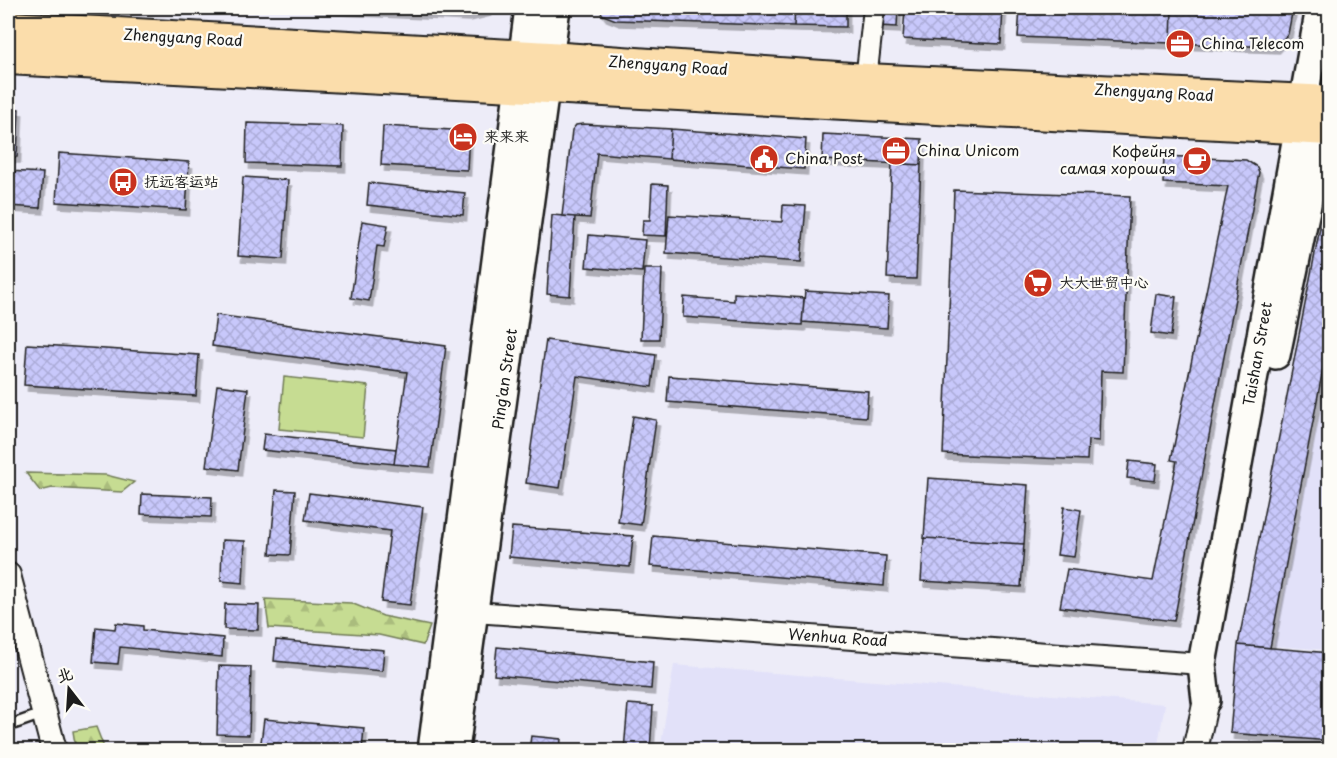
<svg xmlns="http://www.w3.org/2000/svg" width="1337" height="758" viewBox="0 0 1337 758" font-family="'Playpen Sans','LXGW WenKai TC',sans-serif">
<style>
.built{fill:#e2e1f9}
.green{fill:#c6dc92;stroke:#717c57;stroke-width:1.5}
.forest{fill:url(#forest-firs);stroke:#717c57;stroke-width:1.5}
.building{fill:url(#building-cross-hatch);stroke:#1c1c1c;stroke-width:1.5;filter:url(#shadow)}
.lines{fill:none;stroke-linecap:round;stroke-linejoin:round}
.service-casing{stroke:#1c1c1c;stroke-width:14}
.minor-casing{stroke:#1c1c1c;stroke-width:24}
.tertiary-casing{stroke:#1c1c1c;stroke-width:28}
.secondary-casing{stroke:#1c1c1c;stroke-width:32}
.primary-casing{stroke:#1c1c1c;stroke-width:36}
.service{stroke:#fdfcf7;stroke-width:9}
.minor{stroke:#fdfcf7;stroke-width:20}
.tertiary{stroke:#fdfcf7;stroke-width:24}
.secondary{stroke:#fdfcf7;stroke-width:27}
.primary{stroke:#fbddab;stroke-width:32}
.labels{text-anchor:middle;stroke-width:4.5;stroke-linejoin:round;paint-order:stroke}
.street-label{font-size:15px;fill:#1c1c1c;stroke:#fdfcf7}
.poi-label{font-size:15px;fill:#1c1c1c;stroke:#fdfcf7;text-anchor:start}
</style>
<defs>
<pattern id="forest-firs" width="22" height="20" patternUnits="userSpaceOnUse" patternTransform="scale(1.5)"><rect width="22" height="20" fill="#c6dc92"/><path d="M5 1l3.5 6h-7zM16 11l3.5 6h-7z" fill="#aabc7d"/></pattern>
<pattern id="building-cross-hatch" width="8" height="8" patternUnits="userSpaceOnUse" patternTransform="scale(1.5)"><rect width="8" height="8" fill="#c8c8fb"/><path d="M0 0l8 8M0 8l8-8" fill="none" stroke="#ababd7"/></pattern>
<filter id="shadow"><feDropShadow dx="3.5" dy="6" stdDeviation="0" flood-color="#0004"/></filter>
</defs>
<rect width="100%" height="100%" fill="#edecf8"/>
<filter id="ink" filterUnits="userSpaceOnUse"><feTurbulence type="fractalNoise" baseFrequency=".0167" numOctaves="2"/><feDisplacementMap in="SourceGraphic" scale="12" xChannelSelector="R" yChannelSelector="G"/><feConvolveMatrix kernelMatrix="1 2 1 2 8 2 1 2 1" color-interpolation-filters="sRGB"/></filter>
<g filter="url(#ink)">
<path class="built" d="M1329,365v285l-55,-4z
M674,665l491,39 -8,46h-497z"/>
<path class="green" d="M284,377l84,9 -5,51 -84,-8z"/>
<path class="forest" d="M26,473l80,2 28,7 -12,10 -70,-4 -12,3z
M265,599l86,4 32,13 47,10 -7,19 -44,-10 -110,-7z
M96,727l9,23 43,-4 40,4h-112l-3,-19z"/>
<path class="building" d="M311,8h177l-1,2 -20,5z
M598,8h197l-1,18 -178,-6 -13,-5z
M795,8h51v19l-52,-1z
M879,8h19l-1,19 -19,-1z
M905,8h98l-2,36 -98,-5z
M1020,8h152l-1,35 -153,-6z
M1172,8l86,3 1,-3h34l-5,26 -12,13 -105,-4z
M8,108l11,1 -2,48h-9z
M247,123l96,3 -1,40 -96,-3z
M583,124l88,5 -2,30 -72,-6 -7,65 -28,-2 10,-86 4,-5z
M383,126l86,5 -2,39 -86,-5z
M671,129l135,10 -2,30 -135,-10z
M823,134l99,5 -1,26 -99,-5z
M59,153l130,9 -3,48 -130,-8z
M1164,156l82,4 11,7 2,5 -85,449 -114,-14 7,-38 86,12 24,-120 -6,-1 57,-274 -65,-3z
M892,163l29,2 -5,114 -29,-1z
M8,171l35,2 -3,35 -32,-2z
M243,177l45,3 -5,79 -45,-3z
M1330,177v155l-60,316 -32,-3z
M369,183l96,10 -2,22 -96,-10z
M652,184l16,1 -2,51 -24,-1 1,-15h7z
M954,190l176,6 -7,176 -22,-1 -2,70 -11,-1 -1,20 -144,-6z
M783,205l23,1 -5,56 -135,-9 3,-38 113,7z
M552,215l23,2 -5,79 -23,-2z
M362,221l26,4 -4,22 -7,-1 -8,55 -18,-3z
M589,235l56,5 -3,32 -56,-5z
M644,269h18l-3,70h-18z
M805,291l84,5 -2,32 -85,-6z
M734,293l70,5 -2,27 -119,-8 1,-20 50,4z
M1156,294l20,3 -5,39 -20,-3z
M216,315l230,31 -16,121 -36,-3 13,-92 -195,-26z
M546,340l110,15 -4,32 -75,-11 -17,112 -34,-5z
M27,344l172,11 -3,41 -172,-11z
M669,376l199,15 -2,26 -199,-15z
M217,385l31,4 -10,81 -32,-4z
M633,416l23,4 -15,105 -23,-3z
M264,434l132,15 -2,15 -132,-14z
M1129,461l28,3 -2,17 -28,-3z
M928,478l100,7 -4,59 -100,-6z
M276,490l19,1 -5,64 -20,-1z
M309,493l114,14 -13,98 -29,-3 9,-71 -85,-11z
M142,494l70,3 -1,20 -70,-3z
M1064,507l17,3 -7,47 -17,-2z
M512,527l121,9 -3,31 -121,-10z
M653,536l233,20 -2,30 -234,-20z
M924,538l100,6 -3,43 -100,-6z
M222,540l23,1 -2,42 -22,-2z
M1330,548v62h-4z
M225,604l34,1 -1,25 -34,-1z
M116,623l27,3v4l80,8 -1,19 -102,-10 -2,17 -25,-2 3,-35 19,2z
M276,640l108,10 -2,21 -108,-10z
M1238,645l92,8v88l-100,-8z
M497,647l156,15 -2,27 -157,-14z
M219,666l32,1 -2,68 -32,-1z
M628,704l25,2 -3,44h-26z
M264,719l100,9 -2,22h-102z
M531,736l30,3 -1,11h-31z"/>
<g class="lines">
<g class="service-casing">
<path id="service" d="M8,726l34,-12"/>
</g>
<g class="minor-casing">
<path id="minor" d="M866,80l8,-72
M474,612l728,52"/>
</g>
<g class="tertiary-casing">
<path id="tertiary" d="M8,575l46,175
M1195,750l11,-50"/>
</g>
<g class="secondary-casing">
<path id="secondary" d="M1276,355l51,-247
M1206,700l-4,-36 118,-656
M432,750l97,-742
M455,750l101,-742"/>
</g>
<g class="primary-casing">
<path id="primary" d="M8,28l541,30 317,22 464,22
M8,58l1322,71"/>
</g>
<use href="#service" class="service"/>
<use href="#minor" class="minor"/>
<use href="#tertiary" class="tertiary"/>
<use href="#secondary" class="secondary"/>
<use href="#primary" class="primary"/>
</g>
</g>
<defs>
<g id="office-disc" transform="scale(1.5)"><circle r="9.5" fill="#c8321e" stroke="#fdfcf7"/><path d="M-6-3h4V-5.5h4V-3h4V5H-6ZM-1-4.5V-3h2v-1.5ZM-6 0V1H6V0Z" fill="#fff"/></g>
<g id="hotel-disc" transform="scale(1.5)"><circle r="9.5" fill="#c8321e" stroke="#fdfcf7"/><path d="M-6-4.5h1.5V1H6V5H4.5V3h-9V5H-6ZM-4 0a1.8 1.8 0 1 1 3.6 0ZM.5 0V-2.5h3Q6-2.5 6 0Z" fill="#fff"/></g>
<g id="civic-disc" transform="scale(1.5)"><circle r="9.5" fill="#c8321e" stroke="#fdfcf7"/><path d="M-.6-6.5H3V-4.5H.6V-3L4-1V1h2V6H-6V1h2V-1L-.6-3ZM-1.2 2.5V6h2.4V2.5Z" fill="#fff"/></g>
<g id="cafe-disc" transform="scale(1.5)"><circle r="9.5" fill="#c8321e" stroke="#fdfcf7"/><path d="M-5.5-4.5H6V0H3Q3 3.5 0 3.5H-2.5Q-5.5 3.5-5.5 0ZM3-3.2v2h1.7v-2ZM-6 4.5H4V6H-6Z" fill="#fff"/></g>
<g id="bus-disc" transform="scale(1.5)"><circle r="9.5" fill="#c8321e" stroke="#fdfcf7"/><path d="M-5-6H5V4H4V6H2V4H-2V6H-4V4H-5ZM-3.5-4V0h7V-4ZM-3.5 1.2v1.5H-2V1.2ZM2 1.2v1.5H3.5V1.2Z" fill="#fff"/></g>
<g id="supermarket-disc" transform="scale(1.5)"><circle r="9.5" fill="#c8321e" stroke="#fdfcf7"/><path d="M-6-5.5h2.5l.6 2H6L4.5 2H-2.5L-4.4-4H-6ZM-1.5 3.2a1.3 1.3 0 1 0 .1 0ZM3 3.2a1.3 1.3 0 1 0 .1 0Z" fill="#fff"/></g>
</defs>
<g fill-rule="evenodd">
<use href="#office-disc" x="1180" y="44"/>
<use href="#hotel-disc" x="463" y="137"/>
<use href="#office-disc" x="896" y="151"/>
<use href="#civic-disc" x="764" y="159"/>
<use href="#cafe-disc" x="1197" y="161"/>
<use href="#bus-disc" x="123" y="182"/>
<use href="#supermarket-disc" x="1038" y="283"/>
</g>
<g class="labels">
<g class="street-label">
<text transform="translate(183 38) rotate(3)" y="5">Zhengyang Road</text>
<text transform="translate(668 66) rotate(4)" y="5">Zhengyang Road</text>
<text transform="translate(1154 93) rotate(3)" y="5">Zhengyang Road</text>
<text transform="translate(1258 354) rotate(-80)" y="5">Taishan Street</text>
<text transform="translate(505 379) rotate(-82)" y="5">Ping'an Street</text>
<text transform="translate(838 638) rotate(4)" y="5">Wenhua Road</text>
</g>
<g class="poi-label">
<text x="1201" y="49">China Telecom</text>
<text x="484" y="142">来来来</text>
<text x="917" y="156">China Unicom</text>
<text x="1176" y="157" text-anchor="end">Кофейня<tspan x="1176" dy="17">самая хорошая</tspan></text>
<text x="785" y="164">China Post</text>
<text x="144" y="187">抚远客运站</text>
<text x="1059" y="288">大大世贸中心</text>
</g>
</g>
<rect width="1337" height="758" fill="none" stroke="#fdfcf7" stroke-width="30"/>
<rect x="15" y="15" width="1307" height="728" fill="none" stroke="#1c1c1c" stroke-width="2" filter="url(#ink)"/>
<g transform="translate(69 689) rotate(343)" stroke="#fdfcf7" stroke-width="4.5" paint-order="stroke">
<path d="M0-4.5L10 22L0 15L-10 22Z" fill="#1c1c1c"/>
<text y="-9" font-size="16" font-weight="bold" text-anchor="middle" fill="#1c1c1c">北</text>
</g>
</svg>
